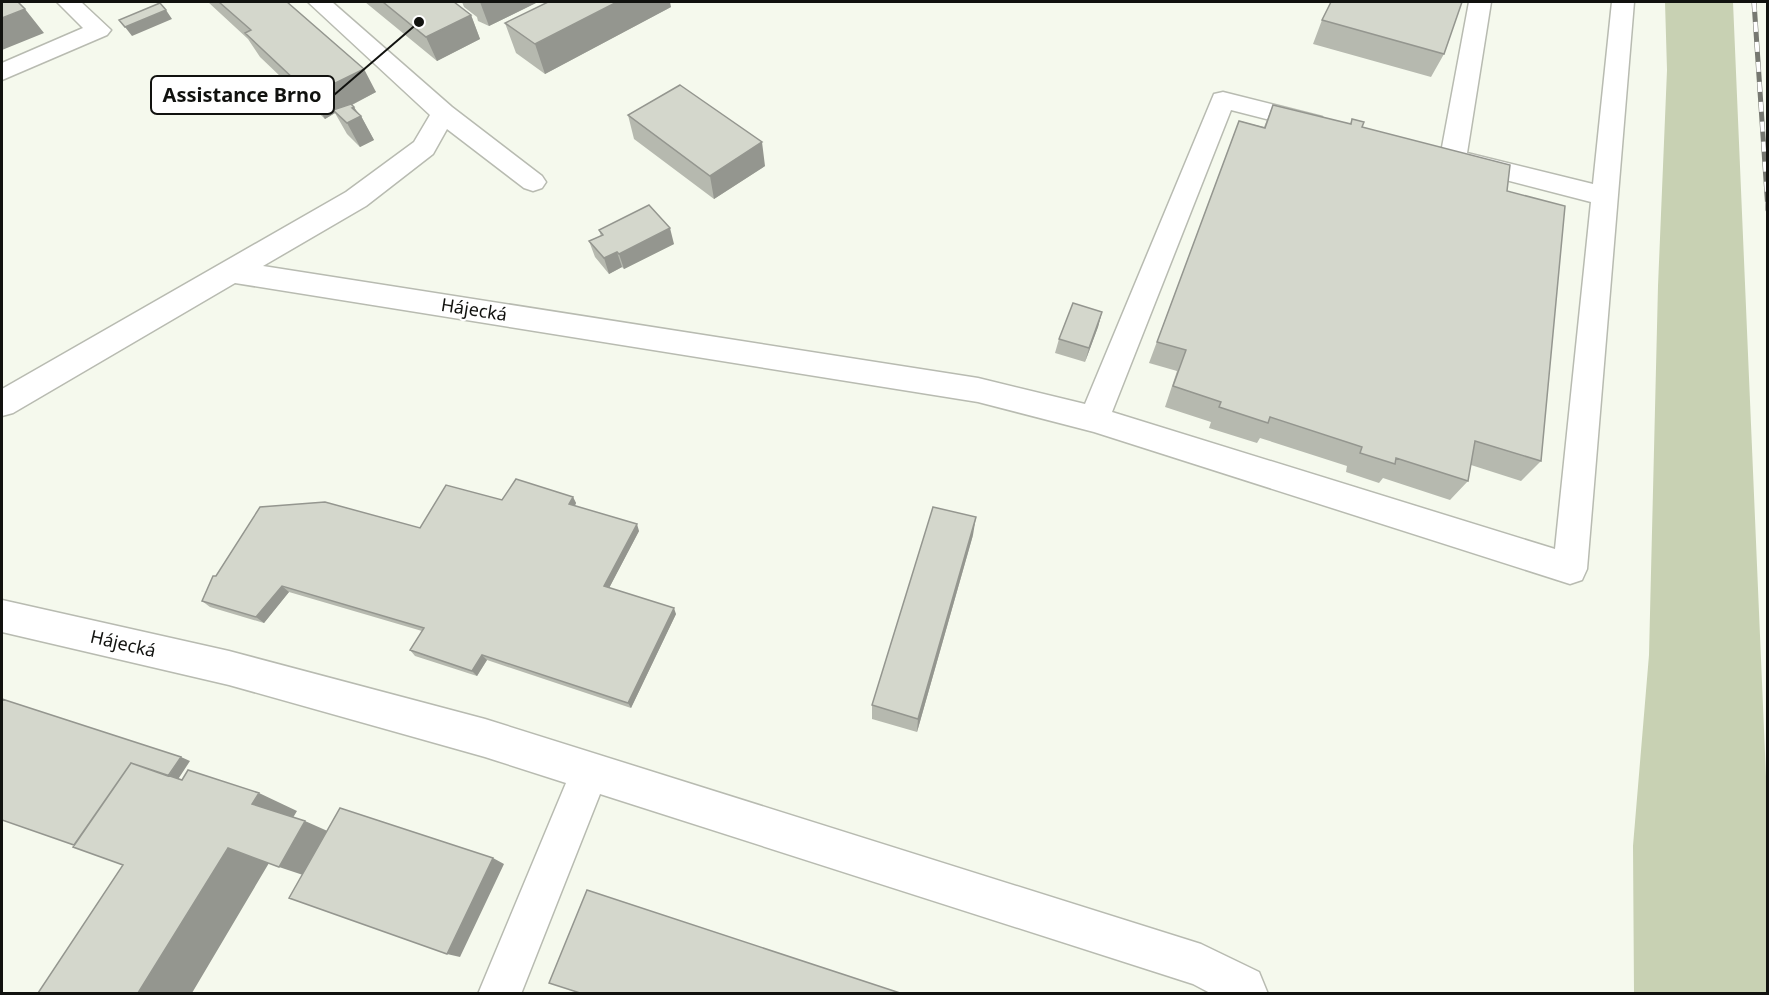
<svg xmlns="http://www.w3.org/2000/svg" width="1769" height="995" viewBox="0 0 1769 995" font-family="'Noto Sans',sans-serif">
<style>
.green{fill:#c8d1b3}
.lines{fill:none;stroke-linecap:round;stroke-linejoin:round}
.minor-casing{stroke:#b8bbb1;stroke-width:3}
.minor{fill:#fff;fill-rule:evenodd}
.rail-casing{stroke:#767871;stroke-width:5}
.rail{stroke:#fff;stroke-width:4;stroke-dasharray:10;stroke-linecap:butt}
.wall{fill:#b6b9af}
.shaded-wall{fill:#94968f}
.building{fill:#d4d7cc;stroke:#94968f;stroke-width:1.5}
.labels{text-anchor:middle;stroke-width:4.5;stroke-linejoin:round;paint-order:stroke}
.street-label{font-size:18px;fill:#11120f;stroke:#fff}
.leader{fill:none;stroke:#11120f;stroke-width:2}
.callout-dot{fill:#11120f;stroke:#fff;stroke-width:2}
.callout{fill:#fff;stroke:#11120f;stroke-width:2}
.callout-label{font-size:20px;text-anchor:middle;font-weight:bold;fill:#11120f}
</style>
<rect width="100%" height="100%" fill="#f5f9ed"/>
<path class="green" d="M1665,2h68l34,798v193h-133l-1,-147 16,-191 9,-369 9,-216z"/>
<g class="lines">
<g class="minor-casing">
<path id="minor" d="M57,2h24l30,28 -4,5 -105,45v-17l81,-35z
M308,2h24l120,105 90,69 4,6 -4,6 -9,3 -9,-3 -77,-59 -14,25 -67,52 -103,60 715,112 107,26 129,-310 9,-2 99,25 4,6 -4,6 -9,2 -82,-21 -119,302 443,137 36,-347 -147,-38 -4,-6 29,-156h22l-24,151 126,31 19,-182h22l-47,567 -5,11 -12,4 -476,-152 -116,-30 -743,-119 -222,130 -11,3v-27l344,-197 68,-50 16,-27z
M2,600l227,51 256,68 716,225 58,28 9,22h-56l-19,-10 -593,-190 -79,200h-43l88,-211 -81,-26 -256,-72 -227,-53z"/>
</g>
<use href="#minor" class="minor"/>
<g class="rail-casing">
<path id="rail" d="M1754,2l14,208"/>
</g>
<use href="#rail" class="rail"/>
</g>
<path class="wall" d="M208,2h79l89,90 -24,13 9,11 13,24 -14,7 -13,-13 -12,-21 -10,6 -65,-62 -12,-18z
M365,2h89l17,13 9,24 -43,22z
M462,2h76l-49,24 -11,-5 -1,-4 -13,-10z
M671,7l-126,67 -29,-21 -11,-30z
M1322,20l122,34 -13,23 -118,-33z
M1273,105l77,19 2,-5 10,8 145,64 34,270 -20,20 -50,-16 -3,16 -18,19 -67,-22 -4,5 -33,-11 1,-6 -87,-28 -3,5 -48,-15 2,-6 -46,-15 12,-36 -28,-8 90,-242 25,6z
M628,115l137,51 -51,33 -80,-60z
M599,230l75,14 -50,25 -2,-2 -13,7 -14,-17 -6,-16 12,-5z
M1102,312l-4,15 -13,35 -30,-9 4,-14z
M573,497l3,6 -1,3 64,25 -30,57 67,26 -45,94 -144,-48 -10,16 -62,-20 -5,-6 12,-19 -133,-39 -25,31 -54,-16 -8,-6 300,-101z
M973,535l-56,197 -45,-13v-14z"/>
<path class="shaded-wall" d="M480,2h58l-49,24z
M617,2h53l1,5 -126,67 -10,-30z
M25,9l19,24 -42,17v-32z
M166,10l6,9 -40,17 -7,-9z
M471,15l9,24 -43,22 -11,-24z
M364,69l12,23 -40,21 -3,-3 2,3 -10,6 -14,-24z
M354,107l6,10 1,-1 13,24 -14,7 -13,-24 5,-15z
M762,142l3,24 -51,33 -4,-23z
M670,228l4,16 -50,25 -5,-15z
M617,252l5,15 -13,7 -5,-16z
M1102,312l-4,15 -13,35 4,-14z
M573,497l3,6 -4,8 -3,-7z
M976,517l-3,18 -56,197 1,-13z
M637,524l2,7 -32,61 -3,-6z
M282,586l7,6 -25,31 -8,-6z
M674,608l2,6 -45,94 -3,-5z
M482,655l5,5 -10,16 -5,-5z
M181,757l9,4 -66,101 -10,-3z
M259,793l38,18 -6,10 -39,-17z
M305,821l36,16 -23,43 -39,-13z
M228,848l41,15 -77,130h-54z
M493,858l11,6 -44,93 -13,-3z"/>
<path class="building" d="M2,2h16l7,7 -23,9z
M219,2h68l77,67 -53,26 -66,-62 6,-3z
M383,2h71l17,13 -45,22z
M548,2h69l-82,42 -30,-21z
M1331,2h131l-18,52 -122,-34z
M160,3l6,7 -41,17 -6,-7z
M680,85l82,57 -52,34 -82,-61z
M351,104l3,3 -2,1 9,8 -14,7 -14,-13z
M1273,105l78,19 1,-5 12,3 -2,5 148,38 -3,26 58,15 -24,255 -66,-20 -7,40 -72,-23 -1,6 -35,-11 2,-6 -92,-30 -2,6 -49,-16 2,-5 -48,-16 13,-36 -29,-8 82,-221 26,7z
M649,205l21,23 -51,26 -2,-2 -13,6 -15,-17 14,-6 -4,-5z
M1073,303l29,9 -13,36 -30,-9z
M516,479l57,18 -4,7 68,20 -33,62 70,22 -46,95 -146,-48 -10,16 -62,-21 14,-22 -142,-42 -26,31 -54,-16 11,-25h3l44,-69 65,-5 95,26 26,-43 56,15z
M933,507l43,10 -58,202 -46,-14z
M2,699l179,58 -13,19 -37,-13 -57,82 -72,-25z
M131,763l51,17 6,-10 71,23 -7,11 53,17 -26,46 -51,-19 -90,145h-100l85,-128 -50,-18z
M340,808l153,50 -46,96 -158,-56z
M587,890l313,103h-320l-31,-10z"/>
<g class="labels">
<g class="street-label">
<text transform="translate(474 310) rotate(9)" y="6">Hájecká</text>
<text transform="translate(123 644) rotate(13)" y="6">Hájecká</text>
</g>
</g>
<path class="leader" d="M419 22L334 95"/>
<circle class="callout-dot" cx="419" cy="22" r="6"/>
<rect class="callout" x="151" y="76" width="183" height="38" rx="6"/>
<g class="callout-label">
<text x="242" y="102">Assistance Brno</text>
</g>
<rect width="1769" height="995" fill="none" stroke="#11120f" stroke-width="6"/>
</svg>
